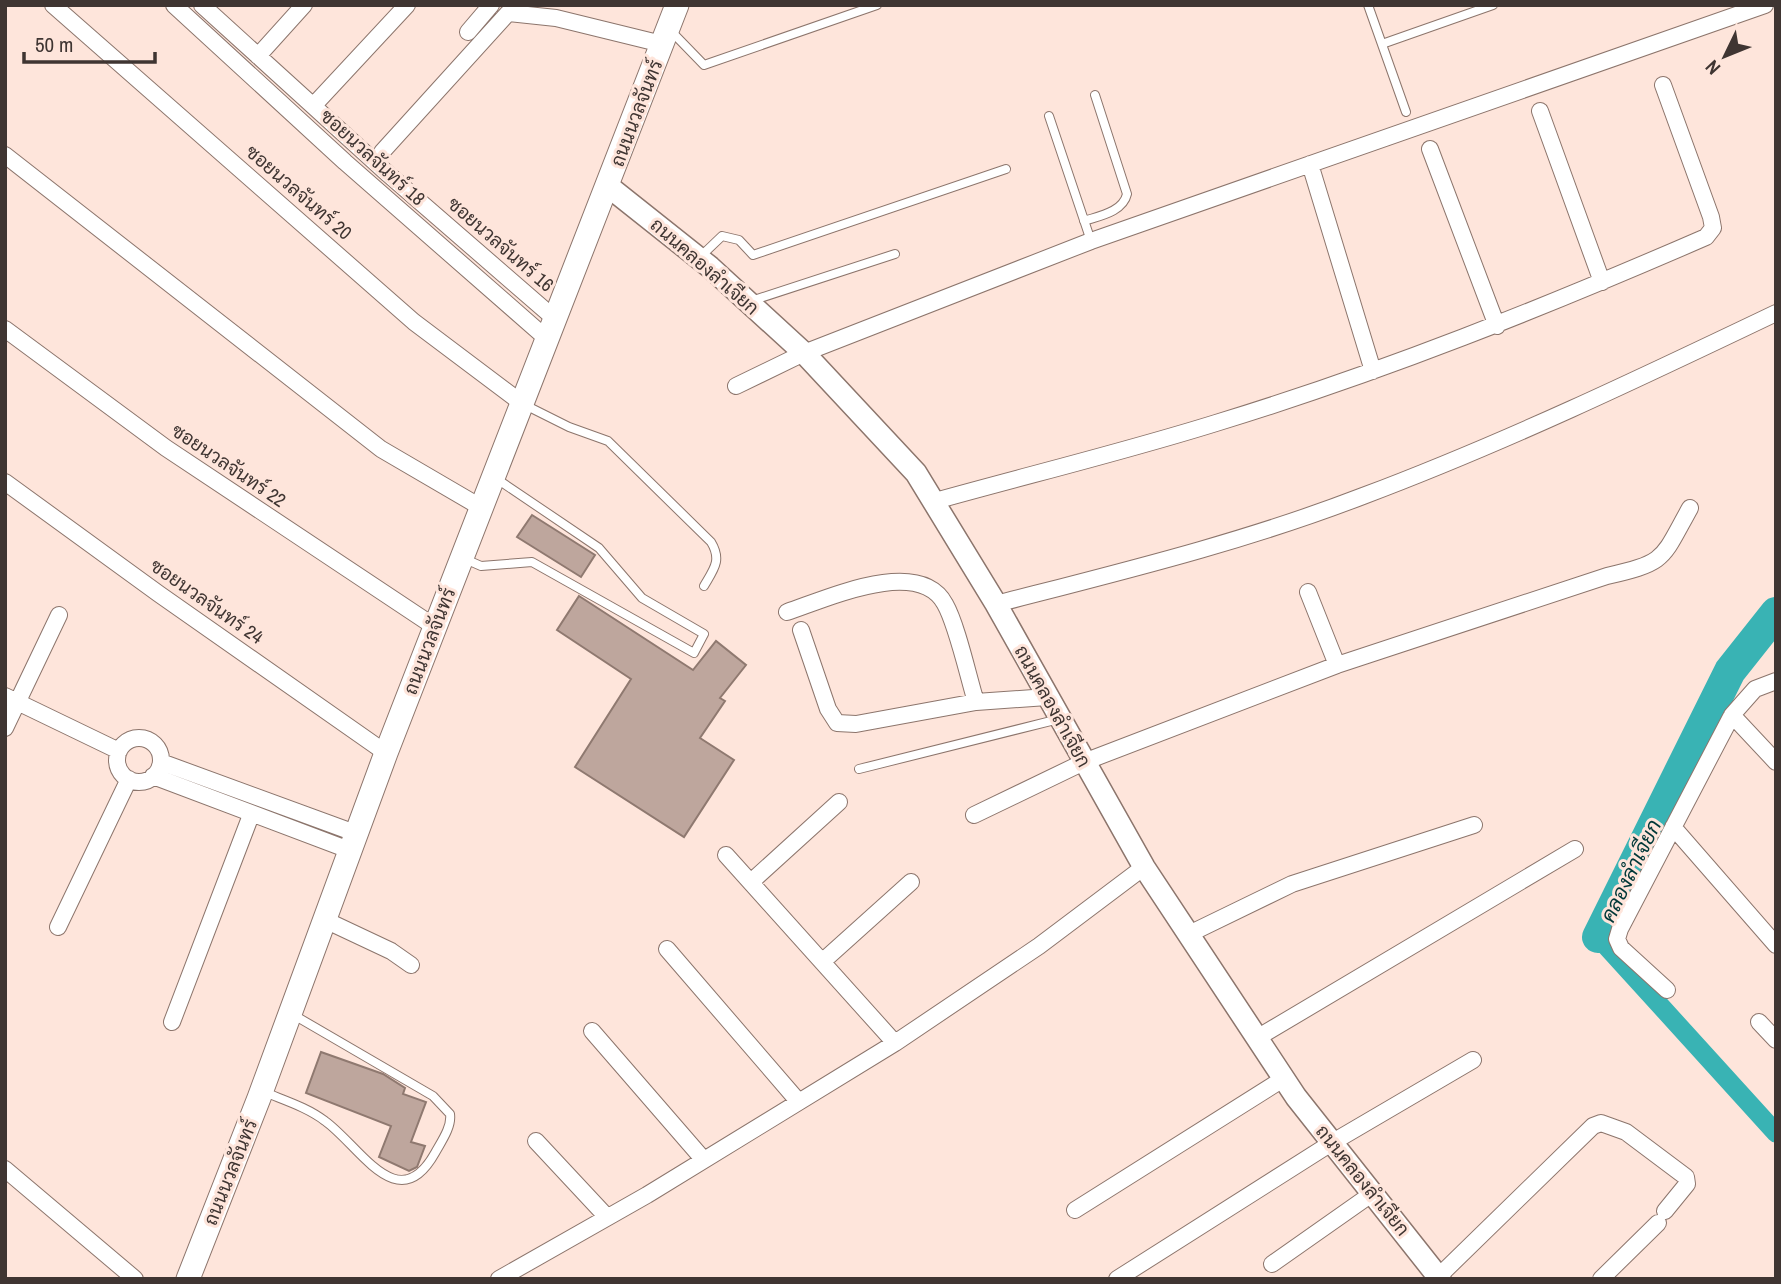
<svg xmlns="http://www.w3.org/2000/svg" width="1781" height="1284" viewBox="0 0 1781 1284" font-family="'Archivo Narrow',Sarabun,sans-serif">
<style>
.lines{fill:none;stroke-linecap:round;stroke-linejoin:round}
.canal{stroke:#39b3b4;stroke-width:19}
.river{stroke:#39b3b4;stroke-width:32}
.building{fill:#bea69d;stroke:#8f7970;stroke-width:2}
.service-casing{stroke:#8c756c;stroke-width:10}
.minor-casing{stroke:#8c756c;stroke-width:18}
.tertiary-casing{stroke:#8c756c;stroke-width:24}
.secondary-casing{stroke:#8c756c;stroke-width:25}
.service{stroke:#fff;stroke-width:8}
.minor{stroke:#fff;stroke-width:16}
.tertiary{stroke:#fff;stroke-width:21}
.secondary{stroke:#fff;stroke-width:23}
.labels{text-anchor:middle;stroke-width:6;stroke-linejoin:round;paint-order:stroke}
.street-label{font-size:19px;fill:#3f3532;stroke:#fee5db}
.water-label{font-size:21px;font-style:italic;fill:#003838;stroke:#fee5db}
</style>
<rect width="100%" height="100%" fill="#fee5db"/>
<g class="lines">
<path class="canal" d="M1598,937l178,196"/>
<path class="river" d="M1598,937l132,-266 46,-58"/>
</g>
<path class="building" d="M532,515l63,40 -14,22 -64,-40z
M579,596l114,74 23,-29 30,24 -26,33 5,3 -25,37 34,22 -50,77 -109,-70 56,-88 -74,-49z
M321,1052l62,22 22,14 -2,6 23,8 -15,40 14,4 -8,21 -8,4 -30,-14 12,-31 -85,-33z"/>
<g class="lines">
<g class="service-casing">
<path id="service" d="M1368,5l38,107
M670,30l34,35 173,-60
M1382,44l111,-39
M1049,116l42,125
M1084,221c15,-5 39,-9 43,-27l-32,-99
M699,258l23,-22 17,4 14,15 253,-86
M751,301l144,-47
M525,405l44,22 39,14 103,101c11,18 3,27 -7,44
M465,559l16,7 51,-4 162,91 10,-19 -62,-36 -43,-50 -105,-71
M859,769l200,-50
M262,1091c21,9 45,16 63,30 35,25 73,98 110,32 6,-11 17,-26 15,-39l-17,-18 -141,-82"/>
</g>
<g class="minor-casing">
<path id="minor" d="M53,5l361,317 109,82
M174,5l171,157 201,176
M202,5l186,169 166,144
M468,32l23,-27
M258,56l46,-51
M314,105l93,-100
M1540,111l62,171
M1430,149l67,177
M382,152l126,-139 48,5 106,26
M5,155l376,294 101,59
M1310,164l63,207
M5,329l161,119 269,179
M736,386l68,-33 287,-112 674,-236
M5,482l154,112 227,159
M935,501c93,-26 188,-49 281,-78 167,-51 329,-116 490,-186l7,-9 -2,-11 -48,-132
M1308,592l29,73
M996,604c124,-32 248,-62 367,-108 141,-53 277,-118 413,-183
M787,612c39,-13 132,-56 158,-8 12,21 23,72 31,98l71,-5
M801,630l27,79 9,14 19,1 120,-22
M5,696l114,55
M1732,715l44,47
M5,728l54,-113
M117 760a22 22 0 1 1 44 0a22 22 0 1 1-44 0Z
M161,762l194,71
M153,776l196,74
M974,815l110,-53 253,-97 270,-89c60,-14 54,-16 83,-68
M1673,827l103,118
M726,855l169,188
M751,882l88,-80
M323,919l68,32 20,14
M58,927l71,-148
M1189,934l103,-50 182,-59
M667,949l131,152
M822,962l89,-80
M1667,990l-46,-42 -4,-9 3,-10 112,-214 23,-26 21,-8
M172,1022l79,-207
M1759,1022l17,18
M592,1031l111,128
M1257,1038l318,-189
M536,1141l70,75
M5,1169l130,110
M1075,1210l208,-131
M1272,1264l101,-71
M499,1279l148,-84 248,-152 144,-97 105,-79
M1117,1279l216,-137 140,-82
M1436,1279l157,-153 8,-3 25,9 60,45 1,7 -22,27
M1601,1279l57,-56"/>
</g>
<g class="tertiary-casing">
<path id="tertiary" d="M608,186l102,81 94,86 112,120 80,131 148,263 152,230 144,182"/>
</g>
<g class="secondary-casing">
<path id="secondary" d="M188,1279l71,-181 127,-345 291,-748"/>
</g>
<use href="#service" class="service"/>
<use href="#minor" class="minor"/>
<use href="#tertiary" class="tertiary"/>
<use href="#secondary" class="secondary"/>
</g>
<g class="labels">
<g class="street-label">
<text transform="translate(636 113) rotate(-69)" y="7">ถนนนวลจันทร์</text>
<text transform="translate(373 157) rotate(42)" y="7">ซอยนวลจันทร์ 18</text>
<text transform="translate(299 192) rotate(41)" y="7">ซอยนวลจันทร์ 20</text>
<text transform="translate(501 244) rotate(41)" y="7">ซอยนวลจันทร์ 16</text>
<text transform="translate(705 266) rotate(41)" y="7">ถนนคลองลำเจียก</text>
<text transform="translate(229 465) rotate(34)" y="7">ซอยนวลจันทร์ 22</text>
<text transform="translate(207 601) rotate(35)" y="7">ซอยนวลจันทร์ 24</text>
<text transform="translate(429 641) rotate(-69)" y="7">ถนนนวลจันทร์</text>
<text transform="translate(1053 706) rotate(61)" y="7">ถนนคลองลำเจียก</text>
<text transform="translate(230 1172) rotate(-68)" y="7">ถนนนวลจันทร์</text>
<text transform="translate(1363 1180) rotate(51)" y="7">ถนนคลองลำเจียก</text>
</g>
<g class="water-label">
<text transform="translate(1631 871) rotate(-64)" y="7">คลองลำเจียก</text>
</g>
</g>
<rect width="1781" height="1284" fill="none" stroke="#3f3532" stroke-width="14"/>
<g transform="translate(1725 56) rotate(227)" stroke="#fee5db" stroke-width="5" paint-order="stroke">
<path d="M0-5L12 26L0 18L-12 26Z" fill="#3f3532"/>
<text y="-10" font-size="19" font-weight="bold" text-anchor="middle" fill="#3f3532">N</text>
</g>
<path d="M24 52v10h131v-10" fill="none" stroke="#3f3532" stroke-width="3.5"/>
<text x="35" y="52" font-size="21" fill="#3f3532" stroke="#fee5db" stroke-width="5" paint-order="stroke">50 m</text>
</svg>
